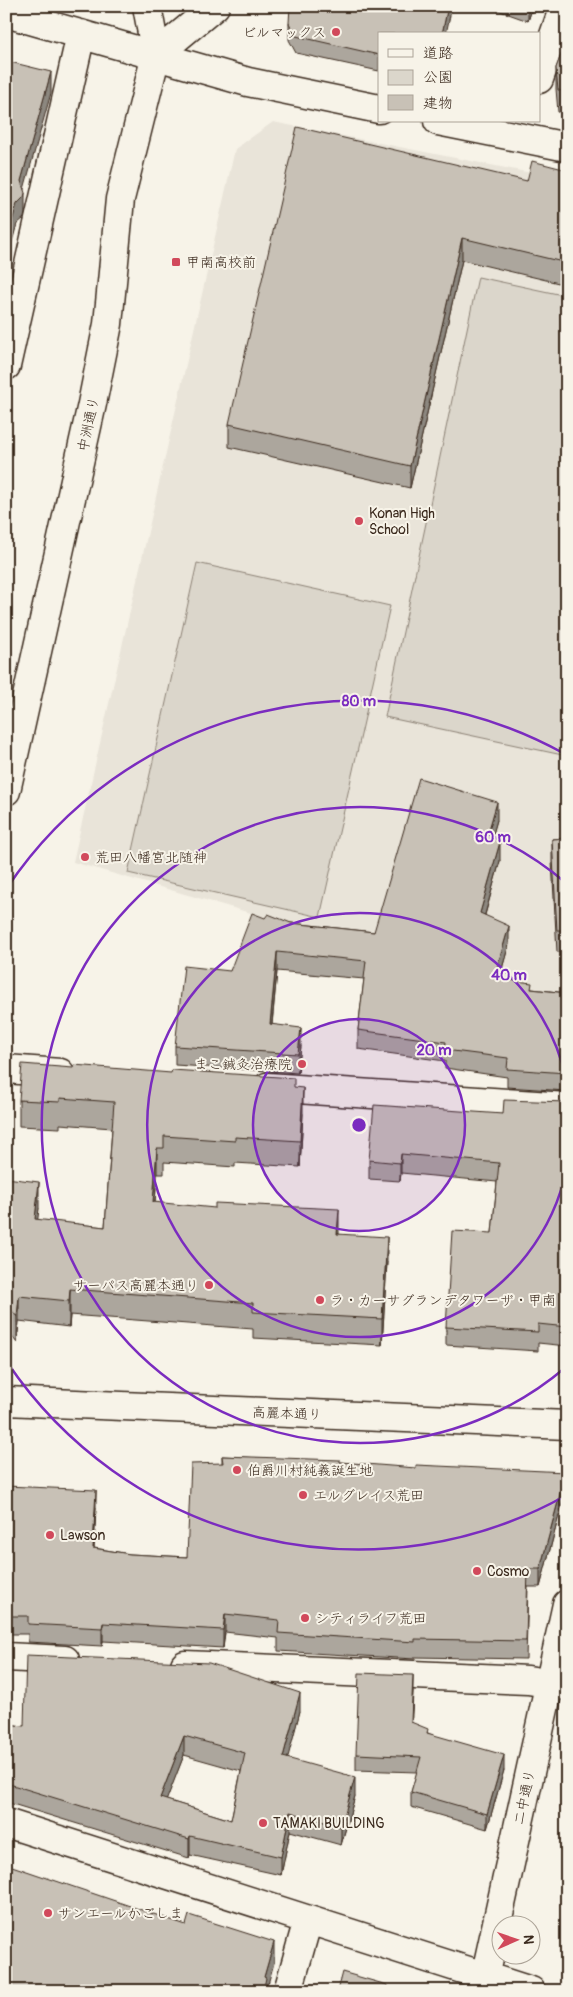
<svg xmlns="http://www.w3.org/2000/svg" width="573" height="1997" viewBox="0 0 573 1997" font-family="Pangolin,'Klee One',sans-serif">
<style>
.built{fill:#e9e4d9}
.green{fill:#dbd6cb;stroke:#8b8074}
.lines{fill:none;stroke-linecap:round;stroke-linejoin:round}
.street-casing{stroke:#3b2a1e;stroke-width:31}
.secondary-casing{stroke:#3b2a1e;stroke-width:31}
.street{stroke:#f7f3e8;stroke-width:28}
.secondary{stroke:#f7f3e8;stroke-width:28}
.wall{fill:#aca69d;stroke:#3b2a1e;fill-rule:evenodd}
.shaded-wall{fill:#8c877f;stroke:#3b2a1e}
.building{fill:#c8c1b6;stroke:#3b2a1e;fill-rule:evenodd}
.ring{fill:none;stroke:#7b2cbf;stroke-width:2.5}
.poi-dot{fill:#d1495b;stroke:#f7f3e8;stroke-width:2}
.labels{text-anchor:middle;stroke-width:4;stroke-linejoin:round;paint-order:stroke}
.poi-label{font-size:14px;fill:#3b2a1e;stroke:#f7f3e8;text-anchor:start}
.street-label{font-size:14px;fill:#3b2a1e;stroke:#f7f3e8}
.centre{fill:#7b2cbf;stroke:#f7f3e8;stroke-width:2.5}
.ring-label{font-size:15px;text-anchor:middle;font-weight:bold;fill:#7b2cbf;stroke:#f7f3e8;stroke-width:4;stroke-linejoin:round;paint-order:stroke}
</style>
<rect width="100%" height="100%" fill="#f7f3e8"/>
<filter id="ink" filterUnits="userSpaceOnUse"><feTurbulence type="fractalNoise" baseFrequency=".02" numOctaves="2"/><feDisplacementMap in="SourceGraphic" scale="10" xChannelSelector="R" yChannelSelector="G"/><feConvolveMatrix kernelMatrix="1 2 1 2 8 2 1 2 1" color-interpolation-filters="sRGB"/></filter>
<g filter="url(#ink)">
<path class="built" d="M273,122l294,58v824l-494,-142 162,-713z"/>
<path class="green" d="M478,277l89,19v460l-182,-39z
M197,563l193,43 -70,311 -192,-44z"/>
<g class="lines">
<g class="street-casing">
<path id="street" d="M6,13l242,69 131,27
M539,79l25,-73
M438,121l129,26
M6,366l75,-332
M6,1069l54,4
M267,1087l300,20
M6,1657l59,3
M185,1665l343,15 39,6
M6,1823l525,168
M288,1991l20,-71"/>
</g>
<g class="secondary-casing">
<path id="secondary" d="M156,55l59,-49
M6,791l86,-387 16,-80 12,-125 36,-144 -9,-49
M6,1401l561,24
M482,1991l85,-387"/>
</g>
<use href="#street" class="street"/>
<use href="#secondary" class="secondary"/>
</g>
<path class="wall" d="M486,6h47l-5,15z
M289,23l90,11v37l-83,-18 -7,-13z
M567,39v74l-9,-1 -2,-23v-21z
M567,170v115l-105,-25 -52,228 -181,-41v-23l298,-243z
M497,820l-5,16 8,25 -15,54 24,29 -10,35 33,10 35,4v98l-60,-4v-10l-62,-9v-7l-87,-12v-19l6,-51 -87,-8 -5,54 29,21 -3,27 -123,-8v-19l55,-75 35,-53 26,5 83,9z
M567,838v114h-10l-5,-90v-23z
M294,1087l9,27 -3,53 -65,-4v4l-71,-5v12h-7l-2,29 184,31 48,28 -5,83 -129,-7v-9l-183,-14 -1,12 -50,-6 -2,22 -11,-14v-151l33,30 -2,12 68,7 7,-99 -52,-4v4l-41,-2v-26z
M567,1102v244l-29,-3v8l-92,-6v-18l46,-94 5,-51 -96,-9 -1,8 -31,-2v-19l134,-46z
M222,1456l118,6 226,27 -26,98h-12l-2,72 -111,-2v2l-137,-8v-13l-53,-6 -2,16 -120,-7 -1,5 -74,-4v-8h-22v-148l90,21 -2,41 36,6 57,3 35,-94z
M413,1691l-2,31 17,11 76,37 -17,59 -76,-22v-15l6,-20 -61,-2v-16z
M300,1711l-13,47 68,38 -14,49 -51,-14 -9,44 -91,-20 -1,3 -183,-56v-78l18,2zM184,1755l57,16 -10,49 -65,-20z"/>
<path class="shaded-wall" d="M448,6h4l-6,28h-4z
M528,6h5l-5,15z
M51,72v21l-30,107 4,-7v20l-1,5 -7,6 -11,39v-20l15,-62z
M462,238v22l-52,228v-22z
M497,802v18l-9,32v-19z
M500,842v19l-20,71v-19z
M509,926v18l-15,53v-19z
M277,952v19l-7,72v-19z
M301,1028v18l-3,27v-19z
M303,1088v26l-3,53v-26z
M157,1148v26l-4,54v-26z
M401,1154v19l-1,8v-18z
M39,1182v26l-4,37v-26z
M339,1209v25h-2z
M387,1237v25l-5,83v-26z
M70,1289v26l-1,12v-26z
M19,1296v25l-2,22v-26z
M566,1472v17l-26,98v-18z
M96,1490v17l-3,59v-18z
M225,1614v18l-2,16v-18z
M103,1623v18l-1,5v-18z
M413,1675v16l-2,46v-15z
M300,1693v18l-17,65v-19z
M184,1736v19l-24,62v-19z
M504,1755v15l-17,59v-15z
M355,1777v19l-14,49v-18z
M290,1812v19l-9,44v-18z
M190,1836v19l-1,3v-19z
M274,1942v21l-8,28h-3l1,-14z"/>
<path class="building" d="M290,6h158l-6,28h-63v21l-83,-19 -7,-13z
M567,39v53l-9,-2 -2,-22z
M6,61l45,11 -30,109 4,12 -1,4 -7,7 -11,39z
M297,127l230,54 5,-20 35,9v93l-105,-25 -52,228 -181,-42z
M419,778l78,24 -9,31 12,9 -20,71 29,13 -15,52 38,5 -1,6 36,4v80l-60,-4 1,-11 -63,-8 1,-8 -88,-12 8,-69 -89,-9 -7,72 31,4 -3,26 -123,-8 9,-80 46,5 22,-58 13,5 3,-4 23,9 83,9z
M567,838v92h-10l-5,-91z
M22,1064l51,4 1,-3 97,8 1,-3 122,8v9l9,1 -3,53 -65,-4v4l-71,-5v12h-7l-4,54 62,6v-5l124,6 -2,25 50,3 -5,82 -129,-7v-9l-183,-14 -1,12 -50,-5 -2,21 -11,-14v-125l33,4 -4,37 70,8 9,-125 -54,-4v4l-41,-2z
M504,1100l63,2v225l-29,-3v8l-92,-5 6,-96 40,2 7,-70 -98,-9 -1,9 -31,-3 5,-55 129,9z
M222,1456l118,4v2l76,6v-3l150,7 -26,97h-12l-2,72 -111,-2v3l-137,-9 1,-13 -54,-6 -2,16 -120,-7 -1,5 -74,-4v-8h-22v-130l90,4 -3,58 37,6 57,3 4,-93 32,-1z
M26,1655l183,8 91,30 -17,64 72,20 -14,50 -51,-15 -9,45 -91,-21 -1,3 -183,-56v-59l18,2zM184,1736l61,17 -14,67 -71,-22z
M359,1673l54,2 -2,47 17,7 -1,4 77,22 -17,59 -76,-22 10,-35 -65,-3z
M6,1864l180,61 3,-10 85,27 -10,35 2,1 -3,13h-257z
M342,1972l45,13 -1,6h-49z"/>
</g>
<circle cx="359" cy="1125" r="106" fill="#7b2cbf" fill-opacity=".12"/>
<g class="ring">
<circle cx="359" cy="1125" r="106"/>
<path d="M567 1167A212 212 0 1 1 567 1083"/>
<path d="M566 1367A318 318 0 1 1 566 883"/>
<path d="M565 1496A424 424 0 0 1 7 1362M7 888A424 424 0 0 1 565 754"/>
</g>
<g class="poi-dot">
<circle cx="336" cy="32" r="5"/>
<rect x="171" y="257" width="10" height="10" rx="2.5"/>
<circle cx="359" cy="521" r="5"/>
<circle cx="85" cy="857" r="5"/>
<circle cx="302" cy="1064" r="5"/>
<circle cx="209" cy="1285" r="5"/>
<circle cx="320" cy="1300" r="5"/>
<circle cx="237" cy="1470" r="5"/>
<circle cx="303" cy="1495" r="5"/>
<circle cx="50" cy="1535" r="5"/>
<circle cx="477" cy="1571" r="5"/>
<circle cx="305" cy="1618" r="5"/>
<circle cx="263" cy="1823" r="5"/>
<circle cx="48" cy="1913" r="5"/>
</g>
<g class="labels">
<g class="poi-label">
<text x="326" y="37" text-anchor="end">ビルマックス</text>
<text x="186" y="267">甲南高校前</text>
<text x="369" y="518">Konan High<tspan x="369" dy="16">School</tspan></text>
<text x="95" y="862">荒田八幡宮北随神</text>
<text x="292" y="1069" text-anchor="end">まこ鍼灸治療院</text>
<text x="199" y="1290" text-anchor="end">サーパス高麗本通り</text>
<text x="330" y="1305">ラ・カーサグランデタワーザ・甲南</text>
<text x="247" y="1475">伯爵川村純義誕生地</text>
<text x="313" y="1500">エルグレイス荒田</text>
<text x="60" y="1540">Lawson</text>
<text x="487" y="1576">Cosmo</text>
<text x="315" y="1623">シティライフ荒田</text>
<text x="273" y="1828">TAMAKI BUILDING</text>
<text x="58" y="1918">サンエールかごしま</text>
</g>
<g class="street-label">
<text transform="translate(88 424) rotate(-78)" y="5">中洲通り</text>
<text transform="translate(287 1413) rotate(2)" y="5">高麗本通り</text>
<text transform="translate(524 1797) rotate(-78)" y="5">二中通り</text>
</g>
</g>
<circle cx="359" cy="1125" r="8" class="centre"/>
<g class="ring-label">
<text x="359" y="706">80 m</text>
<text x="493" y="842">60 m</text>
<text x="509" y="980">40 m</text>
<text x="434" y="1055">20 m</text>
</g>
<rect width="573" height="1997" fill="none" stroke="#f7f3e8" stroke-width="25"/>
<rect x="12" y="12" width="548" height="1972" fill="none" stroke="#3b2a1e" stroke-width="2" filter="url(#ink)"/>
<rect x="378" y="32" width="162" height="90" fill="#f7f3e8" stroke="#aca397"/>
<rect x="388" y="49" width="25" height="8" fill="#f7f3e8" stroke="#aca397"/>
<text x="423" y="58" font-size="15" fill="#3b2a1e">道路</text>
<rect x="388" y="70" width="25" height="15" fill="#dbd6cb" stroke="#aca397"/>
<text x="423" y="82" font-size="15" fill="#3b2a1e">公園</text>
<rect x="388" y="95" width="25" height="15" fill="#c8c1b6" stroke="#aca397"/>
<text x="423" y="108" font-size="15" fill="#3b2a1e">建物</text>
<g transform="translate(516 1940) rotate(88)"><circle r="24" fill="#f7f3e8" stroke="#aca397"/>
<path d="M0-4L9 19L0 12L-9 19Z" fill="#d1495b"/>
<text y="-8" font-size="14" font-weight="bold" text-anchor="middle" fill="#3b2a1e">N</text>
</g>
</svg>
